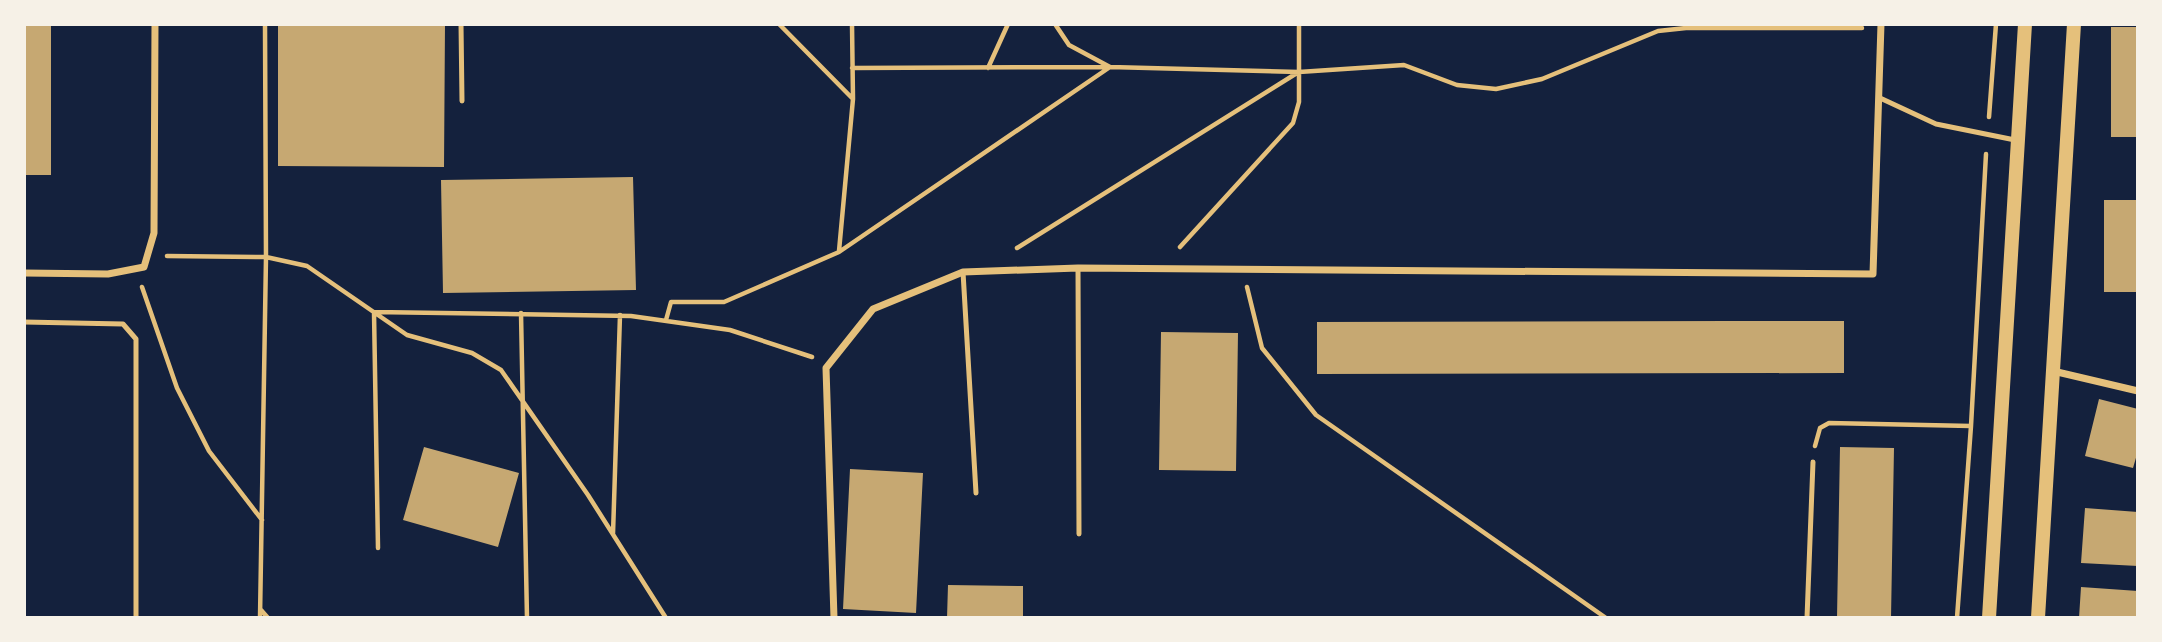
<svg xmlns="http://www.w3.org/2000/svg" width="2162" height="642" viewBox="0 0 2162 642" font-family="'IBM Plex Sans',sans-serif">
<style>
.building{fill:#c6a872}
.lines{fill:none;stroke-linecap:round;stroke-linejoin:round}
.path{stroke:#e5c07b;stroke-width:4.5}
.service{stroke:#e5c07b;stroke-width:5}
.minor{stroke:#e5c07b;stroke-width:7}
.secondary{stroke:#e5c07b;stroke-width:14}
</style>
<rect width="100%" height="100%" fill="#14213d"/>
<path class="building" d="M24,24h27v151h-27z
M278,24h167l-1,143 -166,-1z
M2111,27h27v110h-27z
M633,177l3,113 -193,3 -2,-113z
M2104,200h34v92h-34z
M1729,321h115v52l-527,1v-52z
M1161,332l77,1 -2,138 -77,-1z
M2099,399l39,10v42l-5,17 -48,-12z
M424,447l95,26 -21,74 -95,-27z
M1840,447l54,1 -3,170h-54z
M850,469l73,4 -7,140 -73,-4z
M2085,508l53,4v54l-57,-3z
M948,585l75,1v32h-76z
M2081,587l57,4v27h-59z"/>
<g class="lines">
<path class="path" d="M779,24l73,74
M852,68l258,-1 189,5 105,-7 53,20 39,4 46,-10 116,-48 28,-3h176
M988,68l20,-44
M1989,117l7,-93
M1180,247l113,-124 6,-21v-78
M1017,248l280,-175
M839,251l14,-152 -1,-75
M167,256l99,1 41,9 100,69 65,18 29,17 87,125 78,123
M142,287l35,101 32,63 53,69
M1247,287l15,61 54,67 290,203
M521,313l6,305
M666,320l5,-18h53l115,-50 271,-185 -41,-22 -14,-21
M1815,446l5,-18 9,-5 142,3
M613,534l7,-219
M378,548l-4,-236 257,4 99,14 82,27
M261,610l7,8
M260,618l6,-361 -1,-233
M1957,618l14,-192 15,-272"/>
<path class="service" d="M461,24l1,77
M1880,98l56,26 79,16
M1078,268l1,266
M963,272l13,221
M24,322l99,2 13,15v279
M1807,618l6,-156"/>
<path class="minor" d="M24,273l84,1 36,-7 10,-34 1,-209
M2053,371l85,20
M834,618l-8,-250 47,-59 90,-37 115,-4 795,6 8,-250"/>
<path class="secondary" d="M1989,618l36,-594
M2038,618l36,-594"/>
</g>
<rect width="2162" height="642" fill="none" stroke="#f6f1e7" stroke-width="52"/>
</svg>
